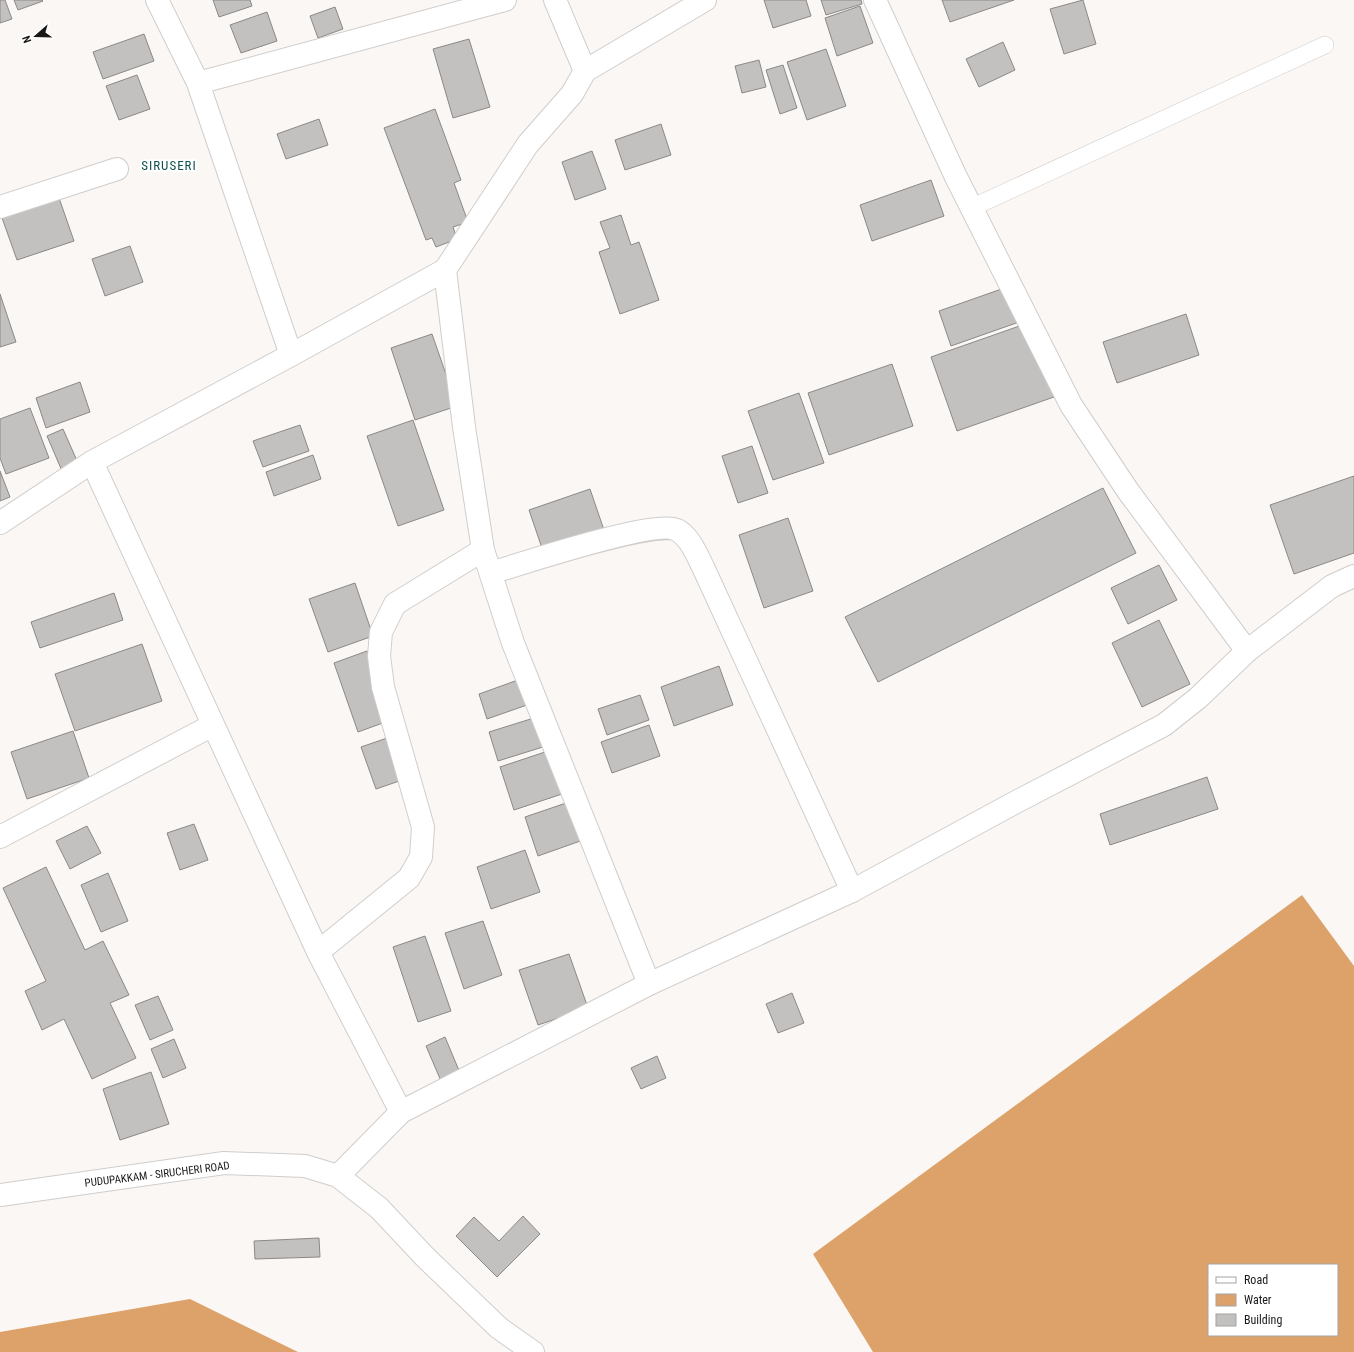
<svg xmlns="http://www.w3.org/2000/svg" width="1354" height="1352" viewBox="0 0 1354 1352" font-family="'Roboto Condensed',sans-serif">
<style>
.water{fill:#dda269;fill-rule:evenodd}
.building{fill:#c3c1bf;stroke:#8b8987}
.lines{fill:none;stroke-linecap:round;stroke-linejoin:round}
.service-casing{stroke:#d0cecc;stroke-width:18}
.minor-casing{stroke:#d0cecc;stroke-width:24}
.tertiary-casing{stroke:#d0cecc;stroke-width:24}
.service{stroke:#fff;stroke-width:17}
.minor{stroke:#fff;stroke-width:22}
.tertiary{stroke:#fff;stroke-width:22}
.labels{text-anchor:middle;stroke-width:4;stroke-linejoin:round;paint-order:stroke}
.street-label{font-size:11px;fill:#191817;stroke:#fff}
.quarter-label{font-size:13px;letter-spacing:1px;fill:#114f4d;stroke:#fff}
</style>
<rect width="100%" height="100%" fill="#faf7f5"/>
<path class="water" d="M1302,895l52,71v386h-481l-60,-98zM1209,1265h128v70h-128z
M190,1299l108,53h-298v-20z"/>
<path class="building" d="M0,0h5l7,19 -12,4z
M14,0h28l1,1 -25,9z
M213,0h37l2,6 -33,11z
M764,0h42l5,16 -38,12z
M821,0h40l1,4 -36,11z
M942,0h72l-64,22z
M1083,0l13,44 -32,10 -14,-45z
M860,6l13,37 -36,13 -12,-38z
M335,7l8,22 -25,9 -8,-22z
M267,12l10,29 -36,12 -11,-28z
M144,34l10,27 -51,18 -10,-27z
M469,39l21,68 -37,11 -20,-69z
M1003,42l12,28 -36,17 -13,-28z
M826,49l20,57 -39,14 -20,-58z
M759,60l7,27 -24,6 -7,-27z
M783,65l14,43 -17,6 -14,-44z
M137,75l13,34 -31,11 -13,-34z
M435,109l26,71 -7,3 14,39 -15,5 4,12 -21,8 -4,-9 -6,2 -42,-112z
M319,119l9,26 -42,14 -9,-25z
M661,124l10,31 -46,15 -10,-30z
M592,151l14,38 -31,11 -13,-38z
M931,180l13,36 -72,25 -12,-36z
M58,195l16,46 -57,19 -16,-45z
M621,215l10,30 8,-3 20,58 -39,14 -21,-62 11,-4 -10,-26z
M130,246l13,36 -38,14 -13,-37z
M1010,286l12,35 -71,25 -12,-35z
M0,294l16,48 -16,5z
M1186,314l13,41 -82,28 -14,-41z
M1028,323l26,74 -97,34 -26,-74z
M432,334l25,72 -42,14 -24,-72z
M892,364l21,62 -84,29 -21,-62z
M80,382l10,30 -44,16 -10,-30z
M799,393l25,70 -51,17 -25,-69z
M30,408l19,50 -43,16 -6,-16v-39z
M413,420l31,90 -46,16 -31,-90z
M300,425l9,26 -46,16 -10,-26z
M63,429l15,34 -16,8 -15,-35z
M752,446l16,47 -30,10 -16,-47z
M313,455l8,24 -47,17 -8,-24z
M0,471l10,26 -10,4z
M1354,476v77l-60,21 -24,-69z
M1103,488l33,65 -258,129 -33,-65z
M590,489l15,44 -61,21 -15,-44z
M788,518l25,73 -49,17 -25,-73z
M1159,565l18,35 -49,24 -17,-36z
M355,583l18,53 -45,16 -19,-53z
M114,593l9,27 -83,28 -9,-26z
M1159,620l31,64 -48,23 -30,-64z
M142,644l20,57 -87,30 -20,-57z
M367,651l24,69 -33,12 -24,-69z
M719,666l14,39 -59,21 -13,-39z
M518,680l9,25 -40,14 -8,-25z
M640,695l9,25 -42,15 -9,-26z
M537,717l9,29 -48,15 -9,-29z
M649,725l11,31 -48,17 -11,-31z
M73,731l16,47 -62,21 -16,-47z
M393,736l15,42 -32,11 -15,-42z
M548,751l14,43 -48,16 -14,-43z
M1207,777l11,32 -108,36 -10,-31z
M572,801l14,38 -48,17 -13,-39z
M194,824l14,36 -28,10 -13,-37z
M87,826l14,27 -31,16 -14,-28z
M525,850l15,42 -49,17 -14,-42z
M46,867l39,83 18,-9 26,54 -19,8 26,55 -44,21 -28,-60 -22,11 -17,-39 21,-10 -43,-93z
M108,873l20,48 -27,11 -20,-47z
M483,921l19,54 -38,14 -19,-56z
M425,936l26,75 -33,11 -25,-75z
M569,954l19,54 -50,17 -19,-55z
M792,993l12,30 -26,10 -12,-29z
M158,996l15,34 -23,10 -15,-35z
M445,1037l18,43 -19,8 -18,-42z
M174,1039l12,29 -23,10 -12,-29z
M657,1056l9,22 -25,11 -10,-21z
M151,1072l18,52 -49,16 -17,-51z
M523,1216l17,18 -43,43 -41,-41 18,-19 25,24z
M319,1238l1,19 -65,2 -1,-18z"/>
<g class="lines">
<g class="service-casing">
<path id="service" d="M971,208l354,-163"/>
</g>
<g class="minor-casing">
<path id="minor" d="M157,0l41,83 93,272
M555,0l30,71
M875,0l80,175 116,230 57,86 119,160
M198,83l307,-83
M0,207l117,-38
M445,270l19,157 19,123 30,93 136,341
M92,462l226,490 83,160
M491,573c29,-9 166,-54 186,-43 13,7 20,25 26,37l149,324
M0,837l213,-112
M318,952l91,-74 12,-21 2,-30 -40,-140 -4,-31 2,-24 14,-28 88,-54"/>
</g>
<g class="tertiary-casing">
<path id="tertiary" d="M0,523l92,-61 199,-107 154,-85 83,-126 44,-50 13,-23 120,-71
M338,1176l63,-64 248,-128 203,-93 164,-89 148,-77 34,-27 49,-47 85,-65 22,-10
M0,1195l224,-32 81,3 33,10 41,32 46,49 74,71 34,24"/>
</g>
<use href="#service" class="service"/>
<use href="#minor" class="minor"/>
<use href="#tertiary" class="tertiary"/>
</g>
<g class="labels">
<g class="street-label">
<text transform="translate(157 1174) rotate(-7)" y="4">PUDUPAKKAM - SIRUCHERI ROAD</text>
</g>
<g class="quarter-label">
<text x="169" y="170">SIRUSERI</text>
</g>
</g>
<rect x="1208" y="1264" width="130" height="72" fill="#ffffff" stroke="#a3a3a2"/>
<rect x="1216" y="1277" width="20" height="6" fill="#ffffff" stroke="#a3a3a2"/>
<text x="1244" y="1284" font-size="12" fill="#191817">Road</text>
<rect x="1216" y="1294" width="20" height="12" fill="#dda269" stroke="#a3a3a2"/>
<text x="1244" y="1304" font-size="12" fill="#191817">Water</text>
<rect x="1216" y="1314" width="20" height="12" fill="#c3c1bf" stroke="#a3a3a2"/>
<text x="1244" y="1324" font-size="12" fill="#191817">Building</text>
<g transform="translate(36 36) rotate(250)" stroke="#ffffff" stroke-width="3" paint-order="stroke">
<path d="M0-3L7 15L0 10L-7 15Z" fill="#191817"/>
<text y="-6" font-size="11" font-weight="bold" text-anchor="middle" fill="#191817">N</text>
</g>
</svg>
